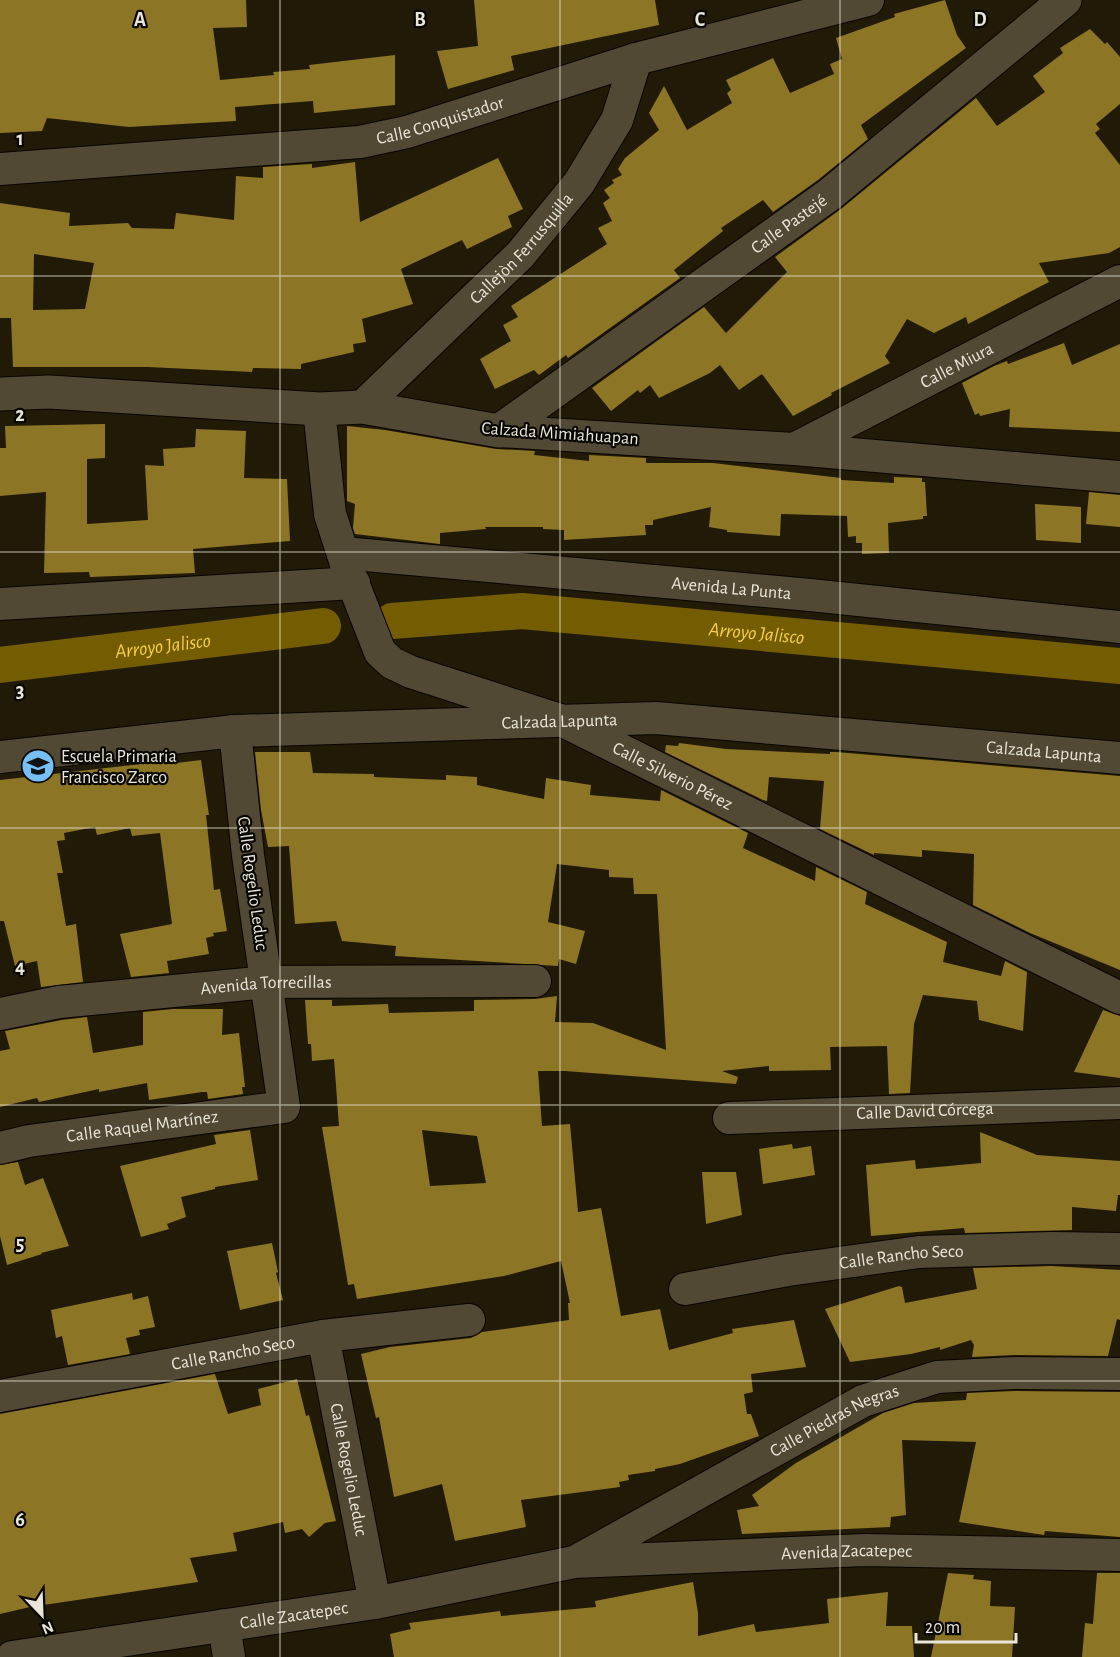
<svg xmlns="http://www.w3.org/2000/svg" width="1120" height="1657" viewBox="0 0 1120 1657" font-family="'Alegreya Sans',sans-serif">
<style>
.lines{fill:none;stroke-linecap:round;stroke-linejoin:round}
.canal{stroke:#745d00;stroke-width:36}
.building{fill:#8d7526;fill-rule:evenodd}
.minor-casing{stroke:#0a0500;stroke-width:34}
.secondary-casing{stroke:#0a0500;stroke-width:35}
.minor{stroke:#514934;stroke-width:32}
.secondary{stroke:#514934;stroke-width:33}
.grid{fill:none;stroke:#e9e5d9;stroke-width:1.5;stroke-opacity:0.55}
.labels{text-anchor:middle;stroke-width:4.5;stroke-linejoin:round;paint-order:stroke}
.street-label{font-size:18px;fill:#e9e5d9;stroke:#080601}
.poi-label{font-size:18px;fill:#e9e5d9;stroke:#080601;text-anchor:start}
.water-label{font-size:20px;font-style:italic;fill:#f9d047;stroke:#080601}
.grid-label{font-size:20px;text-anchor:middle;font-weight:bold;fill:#e9e5d9;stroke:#080601;stroke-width:4.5;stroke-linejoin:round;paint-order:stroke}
</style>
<rect width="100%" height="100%" fill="#211a06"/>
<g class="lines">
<g class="canal">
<path id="s1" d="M392,621l130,-10 598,55"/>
<path id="s2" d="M0,665l323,-39"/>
</g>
</g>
<path class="building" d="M0,0h246l1,27 -34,1 7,52 54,-5 -1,-3 37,-3 -1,-4 86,-10v50l-81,8 -1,-12 -78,6 1,14 -107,6 -82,-9 -5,13 -42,2z
M474,0h181l4,25 -148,31 3,14 -66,19 -11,-38 41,-5z
M945,0l12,35 9,13 -105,77 7,14 -50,41 -45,32 -10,-12 -42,28 2,3 -49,39 6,8 -112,80 -2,-3 -27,20 -5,-5 -39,19 -15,-30 31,-18 -8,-16 15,-8 -7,-11 96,-62 -9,-16 14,-7 -9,-18 7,-5 -6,-8 10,-7 -2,-3 10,-5 -4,-6 7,-11 34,-28 -10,-17 15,-27 23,44 45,-27 -5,-10 4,-3 -5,-10 47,-22 17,35 44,-19 -4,-10 12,-5 -6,-21 59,-21 -1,-3z
M1090,29l15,15 2,-2 13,15v47l-24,20 4,5 -5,4 25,32v82l-11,6 -70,10 10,19 -81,42 -2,-7 -32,16 -27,-14 -22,37 5,7 -59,30 1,2 -39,21 -31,-42 -23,16 -19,-25 -10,8 -51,25 -9,-13 -10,8 -2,-3 -27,21 -19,-23 112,-81 22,26 61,-61 -12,-15 66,-48 135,-111 21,28 48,-34 -12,-16 30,-23 -3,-5z
M498,158l25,51 -15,7 4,11 -45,22 -5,-9 -61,29 12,35 -51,15 4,23 -13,2 1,8 -53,12v5l-48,-1 -1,4 -104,-5h-135l-2,-49h-11v-115l70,10 -1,13 59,-3 4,5 42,1 2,-16 58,7 2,-44 27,2v-11l49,-3v4l43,-6 5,60zM34,254l60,9 -9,46 -52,1z
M1064,343l8,22 48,-21v88l-111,-5 1,-18 -30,7 -1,-3 -4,2 -13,-32 32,-17 13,-5 1,3z
M105,424v34l-18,1v65l61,-4 -3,-55 19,1 -1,-17 32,-2 1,-18 50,2 -2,47 43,1 3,62 -97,8 2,24 -105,4 -1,-5 -45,1 2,-81 -46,4v-48h6l-1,-22z
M347,426l38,4 111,19 39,2 -1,4 55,6v-6l57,3v5h67l128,15v2l53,3v-6l28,1v4h3l2,34h-4v3l-35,4 1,30 -27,1v-11h-6v-7l-8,1 -1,-21 -66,-2 -1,22 -53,-4v-2l-18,-3 2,-20 -58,13v5h-8l1,10 -82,5v-10l-21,-1v-2h-58l1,2 -46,4v11l-85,-10 -2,-6 2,-24 -8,-3z
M1089,492l31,3v32l-34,-3z
M1035,504l46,3v36l-45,-3z
M679,743l47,6 104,5v-2h6l284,24v194l-90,-37 -57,-28 1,-51 -52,-4v7l-48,-4v2l-54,-26 4,-48 -55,-4 -2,24 -4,-1 -98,-48 1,-7 12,1z
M255,752h55l3,21 61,1v3l72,3v-5l31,2v8l67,14 2,-21 45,7 -1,10 70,6 1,-11 87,43 -5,15 72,33 1,-14 51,25 -2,12 82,38 -4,20 58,14 4,-15 22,11 -4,59 -44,-11 -2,-19 -54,-6 -9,29 -4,69 -21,1 -2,-48 -57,1 1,23 -62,1v-5l-47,5 16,6 -2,7 -171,-13h-27l4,55 28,-2 8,88 23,-4 20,108 39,-7 9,41 64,-17 -1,-4 62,-9 12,47 -55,7 2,18 -9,2 3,20h4l8,22 -79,28 -25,5v2l-27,4 1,5 -10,2 1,5 -99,13 5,27 -71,14 -13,-57 -48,13 -15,-80 -3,1 -15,-64 29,-7 81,-9 11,-6 87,-12 -1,-17h2l-9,-42 -57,15 -147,23 -3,-15 -6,1 -26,-158 17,-1 -5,-67 -22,2 -1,-17h-3l-3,-44h27v6l56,-2 1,9 85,-2v-11l61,-1 22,-3 -2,26 38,1 73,27 -9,-156h-23l-1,-16 -24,-1v-7l-52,-6 -9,58 37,9 -9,33 -17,-5 -1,7 -163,-10 1,-10 -54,-5 -6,-20 -41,3 -6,-78 -21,1 -7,-37zM422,1130l55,6 9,47 -56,3z
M201,760l8,55h-3l8,75 6,-1 7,42 -14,2 1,3 -8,2 3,16 -42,7 2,12 -38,4 -11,-43 52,-10 -12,-91 -28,3 -2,-8 -33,7 -2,-8 -31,6 1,7 -8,1 6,32h-6l9,53 10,-2 7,58 -42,5 -4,-26 -22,5 -11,-45h-4v-141l168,-19v3z
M173,1009h50l-1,26 17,-2 6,54h-3l1,7 -35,5 -1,-7h-5l-53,8 -2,-17 -48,9v-3l-60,13 -2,-4 -37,9v-56l10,-2 -5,-18 57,-11 25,-3 6,36 50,-8v-33z
M1103,1010l17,6v62l-46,-6z
M250,1130l8,50 -43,7v2l-34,8 5,20 -19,7 2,5 -28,8 -21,-71 96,-22 -2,-9z
M980,1132l57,23 83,6v34h-2l-2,16 -44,-4v23l-107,3 -1,-5 -93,8 -5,-71 49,-5 1,9 65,-6z
M792,1144l1,5 18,-3 4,29 -52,9 -4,-35z
M18,1162l7,23 18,-7 26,68 -28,7 1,1 -35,11 -7,-29v-71z
M702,1172h34l6,43 -36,9z
M272,1243l6,29 -2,1 7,27 -43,10 -13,-59z
M1051,1266l69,4v50l-3,-1 -9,37 -94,-1 -42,2 2,-12 -3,-5 -31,10v-3l-29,7 -61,8 -25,-53 74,-23 3,1 3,16 72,-14 -4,-21z
M132,1293l1,7 15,-4 7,31 -16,3 1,5 -14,3 4,16 -62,11 -6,-29 -6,2 -5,-28z
M215,1374l13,40 33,-9 -3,-16 39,-10 9,37 3,-1 27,106 -11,2 -16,14 -7,-8 -17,4 -2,-11 -50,11 4,18 -47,7 8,24 -168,25 -30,7v-200z
M1014,1391l106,1v145l-75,-6 -1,4 -85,-13 17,-80 -74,-2 4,75 -15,2 -1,10 -148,7 -5,-24 22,-4 -7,-11 44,-32 87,-50 31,-10 52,-3 1,-7z
M948,1573l26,2 -1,4 18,2 -1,25 25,1 -3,50h-81z
M1097,1573h23v84h-38l3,-34 8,1z
M693,1582l5,31v23l56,-12 2,8 73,-9 -2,-24 61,-7 -2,34h26l2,31h-520l-4,-23 21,-5 -2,-6 91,-12 1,5 95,-9 -1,-6z"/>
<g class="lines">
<g class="minor-casing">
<g id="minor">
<path id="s3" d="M0,169l360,-27 47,-10 229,-73 232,-59"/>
<path id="s4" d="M362,407l158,-152 59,-72 38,-63 19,-61"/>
<path id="s5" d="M319,409l11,105 18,56 32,82 12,11 19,9 152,49 557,277"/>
<path d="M499,431l295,18 326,28"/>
<path id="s6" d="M794,449l326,-168"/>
<path id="s7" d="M343,553l467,42 310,32"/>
<path d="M0,604l354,-21"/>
<path id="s8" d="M0,757l235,-26 421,-13 464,40"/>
<path id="s9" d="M0,1014l59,-12 208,-20 268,-1"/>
<path id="s10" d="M729,1118l391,-15"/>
<path id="s11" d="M0,1148l29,-7 255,-34 -36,-252 -13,-124"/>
<path id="s12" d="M685,1289l103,-19 131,-18 132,-4 69,1"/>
<path id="s13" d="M323,1336l52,267"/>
<path id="s14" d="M0,1396l323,-60 146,-16"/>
<path id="s15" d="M580,1559l283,-158 74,-24 77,-4 106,1"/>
<path d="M224,1625l5,32"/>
<path id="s16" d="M12,1657l363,-54 199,-41 291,-12 255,5"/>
</g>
</g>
<g class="secondary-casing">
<g id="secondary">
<path id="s17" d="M0,394l49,-2 270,17 43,-2 137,24 330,-236 236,-195"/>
</g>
</g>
<use href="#minor" class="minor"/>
<use href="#secondary" class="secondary"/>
</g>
<path class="grid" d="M280,0v1657M560,0v1657M840,0v1657M0,276h1120M0,552h1120M0,828h1120M0,1105h1120M0,1381h1120"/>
<defs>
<g id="school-disc" transform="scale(1.725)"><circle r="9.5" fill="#76c0f7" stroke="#080601"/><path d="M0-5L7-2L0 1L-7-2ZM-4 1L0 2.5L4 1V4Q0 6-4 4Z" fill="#111"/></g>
</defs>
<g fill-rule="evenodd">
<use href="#school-disc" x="38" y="766"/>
</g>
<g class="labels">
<g class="street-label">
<text dy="6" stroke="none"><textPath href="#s3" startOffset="444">Calle Conquistador</textPath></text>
<text dy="6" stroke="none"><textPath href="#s17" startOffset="858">Calle Pastejé</textPath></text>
<text dy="6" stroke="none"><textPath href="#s4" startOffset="225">Callejòn Ferrusquilla</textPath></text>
<text dy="6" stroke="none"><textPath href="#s6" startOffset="183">Calle Miura</textPath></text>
<text transform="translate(560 433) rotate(4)" y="6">Calzada Mimiahuapan</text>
<text dy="6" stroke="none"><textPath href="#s7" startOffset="390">Avenida La Punta</textPath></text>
<text dy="6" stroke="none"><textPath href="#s8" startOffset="561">Calzada Lapunta</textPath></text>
<text dy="6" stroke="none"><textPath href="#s8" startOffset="1047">Calzada Lapunta</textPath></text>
<text dy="6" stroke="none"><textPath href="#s5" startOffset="572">Calle Silverio Pérez</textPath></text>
<text transform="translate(253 883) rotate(82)" y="6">Calle Rogelio Leduc</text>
<text dy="6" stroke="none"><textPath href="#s9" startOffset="268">Avenida Torrecillas</textPath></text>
<text dy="6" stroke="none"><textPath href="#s10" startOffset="196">Calle David Córcega</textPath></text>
<text dy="6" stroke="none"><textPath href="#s11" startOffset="144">Calle Raquel Martínez</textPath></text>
<text dy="6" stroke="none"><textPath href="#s12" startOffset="219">Calle Rancho Seco</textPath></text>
<text dy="6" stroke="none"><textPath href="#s14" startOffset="237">Calle Rancho Seco</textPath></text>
<text dy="6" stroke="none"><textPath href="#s15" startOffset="290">Calle Piedras Negras</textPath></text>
<text dy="6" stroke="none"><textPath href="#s13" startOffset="136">Calle Rogelio Leduc</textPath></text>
<text dy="6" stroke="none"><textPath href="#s16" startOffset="843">Avenida Zacatepec</textPath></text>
<text dy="6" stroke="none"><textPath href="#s16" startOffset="285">Calle Zacatepec</textPath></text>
</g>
<g class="poi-label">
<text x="61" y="762">Escuela Primaria<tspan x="61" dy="21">Francisco Zarco</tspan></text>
</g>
<g class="water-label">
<text dy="7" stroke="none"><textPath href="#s1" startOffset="366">Arroyo Jalisco</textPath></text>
<text dy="7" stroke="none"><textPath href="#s2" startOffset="164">Arroyo Jalisco</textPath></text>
</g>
</g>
<g class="grid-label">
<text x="140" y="26">A</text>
<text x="420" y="26">B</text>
<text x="700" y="26">C</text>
<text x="980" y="26">D</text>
<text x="20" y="145">1</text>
<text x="20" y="421">2</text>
<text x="20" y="697">3</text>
<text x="20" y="973">4</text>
<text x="20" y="1250">5</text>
<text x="20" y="1526">6</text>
</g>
<g transform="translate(42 1615) rotate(157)" stroke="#080601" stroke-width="4.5" paint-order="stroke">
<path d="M0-4.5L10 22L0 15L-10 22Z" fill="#e9e5d9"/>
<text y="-9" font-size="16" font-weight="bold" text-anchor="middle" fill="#e9e5d9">N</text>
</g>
<path d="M916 1633v9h100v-9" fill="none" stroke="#e9e5d9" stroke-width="3"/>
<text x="925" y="1633" font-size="18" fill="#e9e5d9" stroke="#080601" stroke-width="4.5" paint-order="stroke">20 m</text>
</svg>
